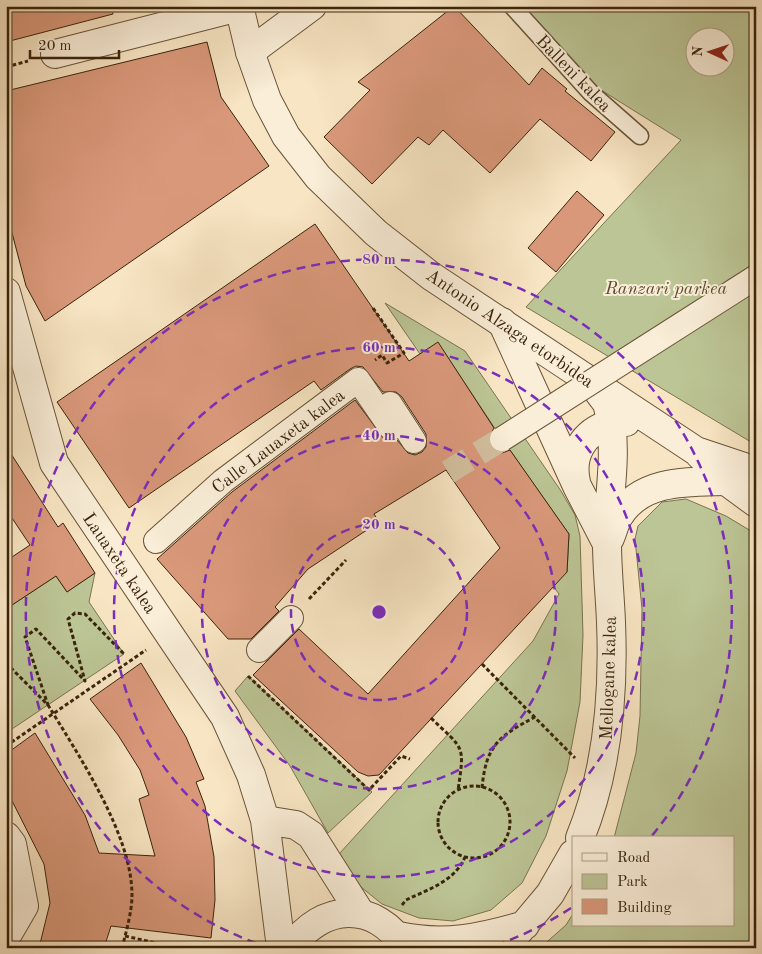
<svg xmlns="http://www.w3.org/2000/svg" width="762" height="954" viewBox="0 0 762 954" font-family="'Old Standard TT',serif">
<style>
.green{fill:#bcc595;stroke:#7a7450;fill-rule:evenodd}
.building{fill:#d9987a;stroke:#39240b}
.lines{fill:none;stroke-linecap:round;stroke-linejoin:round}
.pedestrian-tunnel{stroke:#d2be9e;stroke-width:24;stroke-dasharray:24 12;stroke-linecap:butt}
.service-casing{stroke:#695439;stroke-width:19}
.pedestrian-casing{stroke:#695439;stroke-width:26}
.minor-casing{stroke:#695439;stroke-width:30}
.tertiary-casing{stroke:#695439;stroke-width:30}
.path{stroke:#39240b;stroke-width:3;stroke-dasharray:4 2.5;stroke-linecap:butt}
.service{stroke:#faeed8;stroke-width:16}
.pedestrian{stroke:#faeed8;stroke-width:24}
.minor{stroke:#faeed8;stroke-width:28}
.tertiary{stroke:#faeed8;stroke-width:28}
.pedestrian-bridge-casing{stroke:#695439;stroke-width:26;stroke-linecap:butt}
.pedestrian-bridge{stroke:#faeed8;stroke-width:24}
.ring{fill:none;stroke:#7b2cbf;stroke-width:2.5;stroke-dasharray:9 6}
.labels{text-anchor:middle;stroke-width:4;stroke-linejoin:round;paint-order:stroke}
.street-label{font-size:18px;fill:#39240b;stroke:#faeed8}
.park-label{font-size:18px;font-style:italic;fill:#5a4c2e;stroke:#faeed8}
.centre{fill:#7b2cbf;stroke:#faeed8;stroke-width:2.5}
.ring-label{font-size:15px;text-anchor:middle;font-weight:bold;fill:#7b2cbf;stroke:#faeed8;stroke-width:4;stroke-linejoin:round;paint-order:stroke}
</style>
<rect width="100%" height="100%" fill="#f8e5c3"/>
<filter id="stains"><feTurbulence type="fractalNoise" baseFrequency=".004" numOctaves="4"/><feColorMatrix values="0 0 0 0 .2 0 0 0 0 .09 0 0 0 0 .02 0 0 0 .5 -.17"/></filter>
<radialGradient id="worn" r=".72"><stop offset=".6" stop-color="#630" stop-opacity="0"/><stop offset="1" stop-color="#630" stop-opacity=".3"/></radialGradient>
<path class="green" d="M524,6h232v439l-230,-138 155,-167 -96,-60zM694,38h30v30h-30z
M385,303l80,48 96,140 14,24 5,21 3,99 -3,67 -13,69 -21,65 -24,47 -31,27 -38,11 -34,-3 -37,-14 -26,-21 -17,-29 194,-213 26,-47 -6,-8 14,-14 2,-38 -67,-95 -64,-96 -18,11z
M686,499l40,17 30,18v414h-216l26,-23 7,-11v11h160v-87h-119l22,-85 4,-37 2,-107 -7,-70 3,-13 24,-24z
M95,573l-6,29 35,52 -118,79v-124l50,-33 11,16z
M248,676l124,116 -44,41 -38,-67 -55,-75z"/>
<path class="building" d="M6,6h106l1,8 -107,28z
M454,6l75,79 13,-17 25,21 -2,2 50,41 -24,29 -51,-42 -50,54 -47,-43 -14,15 -11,-8 -46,47 -48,-47 46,-47 -12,-8z
M207,42l14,55 48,69 -224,155 -19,-35 -20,-76v-119z
M577,191l27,24 -48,57 -28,-24z
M315,224l94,137 29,-19 56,86 -6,11 3,8 11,6 8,-3 59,84 -2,38 -188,203 -11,1 -10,-4 -105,-97 46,-46 69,65 132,-146 -54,-78 -72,44 5,8 -71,47 -33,38 4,4 -28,28h-23l-71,-80 75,-67 123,-92 30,40h12l11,13 7,2 7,-3 4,-5v-13l-24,-37 -6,-5h-13l-20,-25 -7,-1 -6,3 -29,21 -7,-9 -185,127 -72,-106z
M6,446l52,81 5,-4 32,50 -28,19 -11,-16 -50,33v-48l24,-16 -24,-36z
M141,663l45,74 18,42 -8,3 9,24 9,51 1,43 -4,38 -100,-12 -7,22h-65l11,-45 -6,-39 -38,-75v-35l29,-21 50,82 14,38 56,3 -16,-57 10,-4 -9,-25 -22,-35 -28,-36z"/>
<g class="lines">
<path class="pedestrian-tunnel" d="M448,472l54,-33"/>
<g class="service-casing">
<path id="service" d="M512,6l79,87 49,43"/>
</g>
<g class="pedestrian-casing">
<path id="pedestrian" d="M390,404l24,37
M156,541l67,-60 135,-101 33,48
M259,650l32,-32"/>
</g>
<g class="minor-casing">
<path id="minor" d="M250,52l62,-46
M55,54l184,-47
M6,292l48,171 171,254 26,58 14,45 16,128
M502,322l75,164 30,58
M576,482c-6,-27 7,-50 34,-58 6,-1 10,-3 16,-2
M610,538c3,-7 5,-16 9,-22 23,-37 69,-34 107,-35
M265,820l31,5 15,10 50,79
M6,836l6,8 12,62 -18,31
M580,838c28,-68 34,-143 31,-216 -1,-26 -4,-53 -4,-79 1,-44 12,-92 1,-136 -2,-8 -10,-12 -13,-22
M398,936c46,10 83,2 127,-11
M513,938l37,-44 23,-40
M291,948c30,-45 85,-48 114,0"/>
</g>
<g class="tertiary-casing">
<path id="tertiary" d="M239,6l11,46 17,48 19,36 32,41 58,56 55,43 265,175 60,20
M699,454l27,27 30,22"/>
</g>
<path class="path" d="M6,67l22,-6
M373,308l31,45 -17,10 -5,-8 -7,5
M309,599l37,-39
M6,663l42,42 -23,-68 11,-8 49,52 -17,-62 7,-6 10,1 39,40
M482,664l93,94
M248,676l121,114 32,-34 9,3
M48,705c31,51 84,130 84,190 0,17 -6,37 -10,53
M431,718c33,32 34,26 27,72
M6,746l140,-96
M438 822a36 36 0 1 1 72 0a36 36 0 1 1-72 0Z
M482,788c4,-43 17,-52 53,-71
M402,905l4,-5c23,-11 49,-19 59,-43
M125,936l53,12"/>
<use href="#service" class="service"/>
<use href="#pedestrian" class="pedestrian"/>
<use href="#minor" class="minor"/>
<use href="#tertiary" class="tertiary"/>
<g class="pedestrian-bridge-casing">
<path id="pedestrian-bridge" d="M502,439l254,-162"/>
</g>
<use href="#pedestrian-bridge" class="pedestrian-bridge"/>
</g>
<g class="ring">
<circle cx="379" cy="612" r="88"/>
<circle cx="379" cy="612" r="177"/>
<circle cx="379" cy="612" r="265"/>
<path d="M571 908A353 353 0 0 1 488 948M270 948A353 353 0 1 1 651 837"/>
</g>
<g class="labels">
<g class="street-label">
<text transform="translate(574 73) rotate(46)" y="6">Balleni kalea</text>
<text transform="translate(510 328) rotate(34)" y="6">Antonio Alzaga etorbidea</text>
<text transform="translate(278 441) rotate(-37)" y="6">Calle Lauaxeta kalea</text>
<text transform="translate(120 563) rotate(56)" y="6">Lauaxeta kalea</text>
<text transform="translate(608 678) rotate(-88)" y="6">Mellogane kalea</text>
</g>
<g class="park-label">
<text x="666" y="294">Ranzari parkea</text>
</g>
</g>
<circle cx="379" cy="612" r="8" class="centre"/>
<g class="ring-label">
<text x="379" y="264">80 m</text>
<text x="379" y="352">60 m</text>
<text x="379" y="440">40 m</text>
<text x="379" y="529">20 m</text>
</g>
<rect width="762" height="954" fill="none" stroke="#f8e5c3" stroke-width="25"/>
<rect x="8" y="8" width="747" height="939" fill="none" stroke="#39240b" stroke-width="2.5"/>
<rect x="12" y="12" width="737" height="929" fill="none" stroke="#39240b"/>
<rect x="572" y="836" width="162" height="90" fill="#faeed8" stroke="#ad9d86"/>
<rect x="582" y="853" width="25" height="8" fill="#faeed8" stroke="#ad9d86"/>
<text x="617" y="862" font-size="15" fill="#39240b">Road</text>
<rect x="582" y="874" width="25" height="15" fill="#bcc595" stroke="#ad9d86"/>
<text x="617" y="886" font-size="15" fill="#39240b">Park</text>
<rect x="582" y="899" width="25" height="15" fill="#d9987a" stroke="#ad9d86"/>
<text x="617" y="912" font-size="15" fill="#39240b">Building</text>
<g transform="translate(710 52) rotate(273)"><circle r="24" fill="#faeed8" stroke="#ad9d86"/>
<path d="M0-4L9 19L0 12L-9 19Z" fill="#8f2418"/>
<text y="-8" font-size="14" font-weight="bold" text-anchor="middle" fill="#39240b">N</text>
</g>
<path d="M30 50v8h89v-8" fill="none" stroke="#39240b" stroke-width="2.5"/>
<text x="38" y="50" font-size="15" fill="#39240b" stroke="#faeed8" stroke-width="4" paint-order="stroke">20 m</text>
<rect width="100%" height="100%" filter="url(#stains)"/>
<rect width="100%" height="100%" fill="url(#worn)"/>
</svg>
